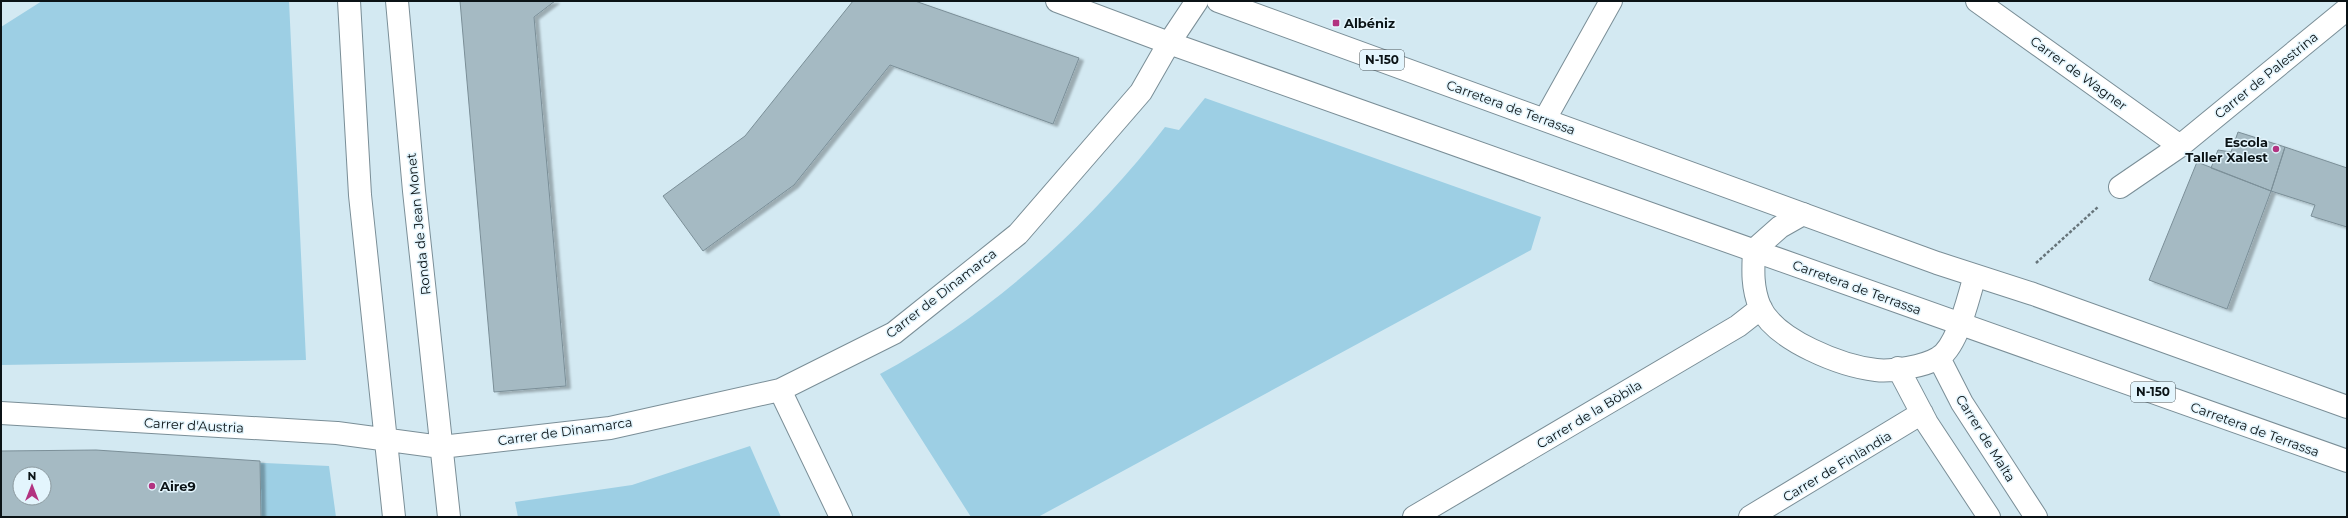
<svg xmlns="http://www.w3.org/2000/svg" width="2348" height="518" viewBox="0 0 2348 518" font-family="Montserrat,sans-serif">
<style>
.green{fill:#9dcfe4;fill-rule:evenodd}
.building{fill:#a5bac3;stroke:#7b8f98;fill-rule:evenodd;filter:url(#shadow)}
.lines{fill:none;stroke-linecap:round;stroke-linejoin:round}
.minor-casing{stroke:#7a8e97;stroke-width:24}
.major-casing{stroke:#7a8e97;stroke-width:24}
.path{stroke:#66747a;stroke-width:2.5;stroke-dasharray:3 2;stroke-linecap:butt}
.minor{stroke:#fff;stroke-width:22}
.major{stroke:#fff;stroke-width:22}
.poi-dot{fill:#b23381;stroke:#e3f5fd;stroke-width:1.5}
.labels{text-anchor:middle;stroke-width:3;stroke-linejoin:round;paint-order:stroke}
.shield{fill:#e3f5fd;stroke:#4c575b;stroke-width:1}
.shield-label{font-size:12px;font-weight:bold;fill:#0b1316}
.poi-label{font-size:13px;font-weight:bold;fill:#0b1316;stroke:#e3f5fd;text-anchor:start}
.street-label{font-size:13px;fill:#0b1316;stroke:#e3f5fd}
</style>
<defs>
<filter id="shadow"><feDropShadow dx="4.5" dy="2.5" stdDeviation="1" flood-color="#0004"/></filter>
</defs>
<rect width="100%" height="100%" fill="#d3e9f2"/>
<path class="green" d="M42,1h247l17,359 -305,5v-338z
M1205,98l336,119 -10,33 -493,267h-67l-91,-143c111,-60 208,-147 285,-247l14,3z
M750,446l31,71h-263l-3,-15 117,-17z
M1,451l328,15 7,51h-335zM20,474h24v24h-24z"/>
<path class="building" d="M460,1h95l-21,16 32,369 -72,6z
M853,1h62l164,57 -26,66 -163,-59 -96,120 -91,66 -40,-55 82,-60z
M2238,132l47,15 -14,44 -60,-23 7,-18 13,2z
M2285,147l62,21v59l-36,-11 4,-11 -44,-14z
M2197,162l74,29 -44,118 -78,-29z
M96,450l164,11 1,56h-260v-66zM20,474h24v24h-24z"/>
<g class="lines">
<g class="minor-casing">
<path id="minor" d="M349,1l11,194 34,322
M397,1l17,190 35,326
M1977,1l203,145
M1545,119l66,-118
M2120,187l60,-41 167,-137
M1803,214l-23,13 -26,23c-1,20 -2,38 6,57 16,34 82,59 116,63 16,2 49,-4 62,-12 20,-11 30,-61 37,-82
M1939,358l23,45 74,114
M1898,368l29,55 62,94
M780,390l61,127
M1,413l336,20 104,14 169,-19 170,-38 114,-57 124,-99 123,-142 28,-49 28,-42
M1414,517l324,-191 23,-18
M1750,517l172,-104"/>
</g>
<g class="major-casing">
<path id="major" d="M1057,1l112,42 1178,418
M1218,1l719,262 96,31 314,113"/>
</g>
<path class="path" d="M2036,263l63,-57"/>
<use href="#minor" class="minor"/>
<use href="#major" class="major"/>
</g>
<g class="poi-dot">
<rect x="1332" y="19" width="8" height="8" rx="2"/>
<circle cx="2276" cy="149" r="4"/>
<circle cx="152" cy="486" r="4"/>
</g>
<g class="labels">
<g class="shield">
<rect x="1360" y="50" width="44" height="20" rx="3"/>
<rect x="2131" y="382" width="44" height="20" rx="3"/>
</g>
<g class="shield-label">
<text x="1382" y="64">N-150</text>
<text x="2153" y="396">N-150</text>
</g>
<g class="poi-label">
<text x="1344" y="28">Albéniz</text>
<text x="2268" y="147" text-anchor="end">Escola<tspan x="2268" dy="15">Taller Xalest</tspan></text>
<text x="160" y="491">Aire9</text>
</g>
<g class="street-label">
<text transform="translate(2079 73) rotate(36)" y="5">Carrer de Wagner</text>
<text transform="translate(2266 75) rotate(-39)" y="5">Carrer de Palestrina</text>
<text transform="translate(1511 107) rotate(20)" y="5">Carretera de Terrassa</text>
<text transform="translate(418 224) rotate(-96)" y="5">Ronda de Jean Monet</text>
<text transform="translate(1857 287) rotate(20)" y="5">Carretera de Terrassa</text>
<text transform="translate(941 293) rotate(-38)" y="5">Carrer de Dinamarca</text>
<text transform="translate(1589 414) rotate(-31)" y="5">Carrer de la Bòbila</text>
<text transform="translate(194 425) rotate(3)" y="5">Carrer d'Austria</text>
<text transform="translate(2255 429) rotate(20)" y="5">Carretera de Terrassa</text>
<text transform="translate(565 431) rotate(-8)" y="5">Carrer de Dinamarca</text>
<text transform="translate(1986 438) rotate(58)" y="5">Carrer de Malta</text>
<text transform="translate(1837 466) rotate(-31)" y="5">Carrer de Finlàndia</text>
</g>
</g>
<rect width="2348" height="518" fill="none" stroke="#0b1316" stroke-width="4"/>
<g transform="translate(32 486)"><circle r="19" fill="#e3f5fd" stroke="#8d9ba1"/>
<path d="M0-3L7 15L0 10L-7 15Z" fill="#b23381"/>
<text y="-6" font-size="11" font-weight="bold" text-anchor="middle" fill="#0b1316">N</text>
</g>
</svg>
